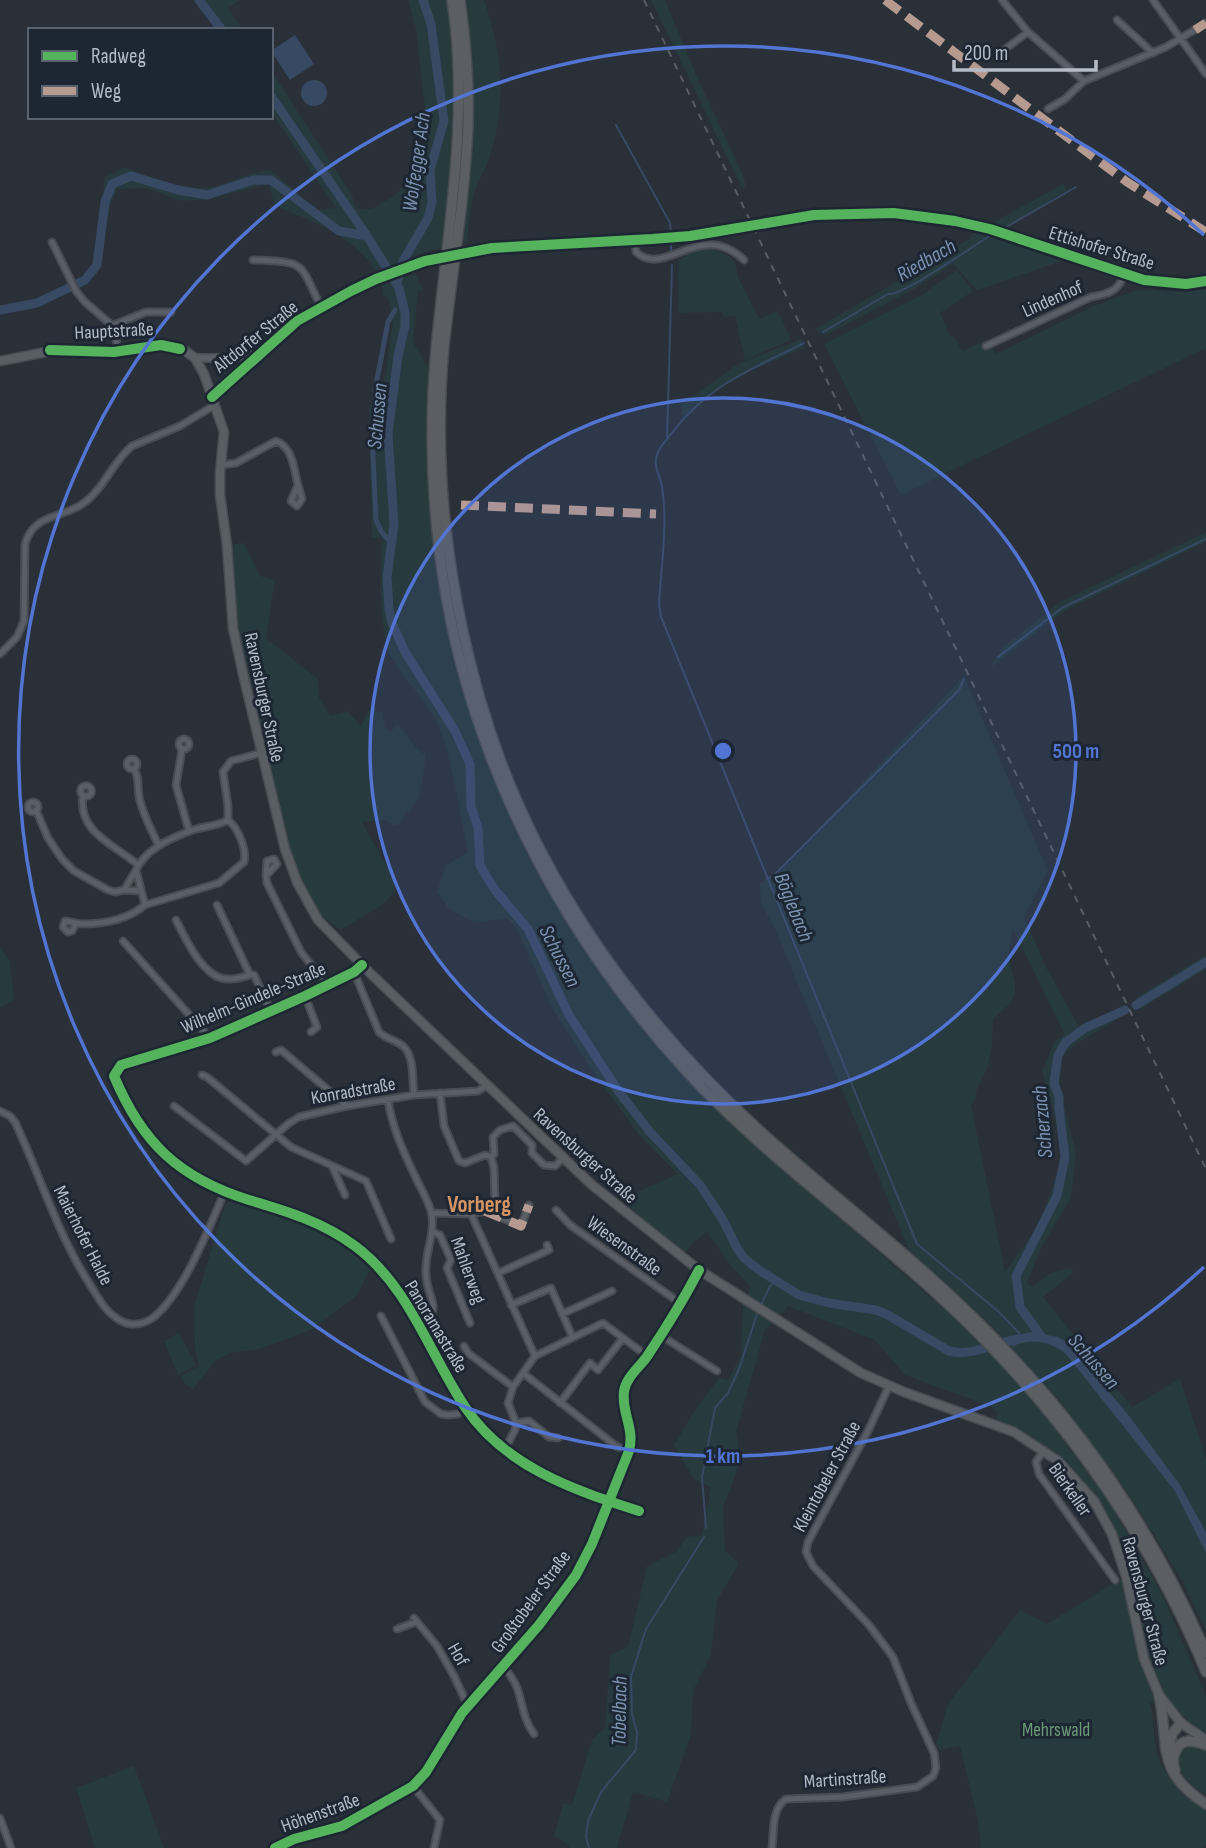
<svg xmlns="http://www.w3.org/2000/svg" width="1206" height="1848" viewBox="0 0 1206 1848" font-family="'Sofia Sans Condensed',sans-serif">
<style>
.green{fill:#273a3e;fill-rule:evenodd}
.water{fill:#384963}
.lines{fill:none;stroke-linecap:round;stroke-linejoin:round}
.stream{stroke:#384963;stroke-width:2}
.canal{stroke:#384963;stroke-width:5}
.river{stroke:#384963;stroke-width:9}
.minor-casing{stroke:#484c53;stroke-width:9}
.tertiary-casing{stroke:#484c53;stroke-width:10}
.secondary-casing{stroke:#484c53;stroke-width:11}
.trunk-casing{stroke:#474c53;stroke-width:12}
.minor{stroke:#5a5e66;stroke-width:5}
.tertiary{stroke:#5a5e66;stroke-width:7}
.secondary{stroke:#595d64;stroke-width:8}
.trunk{stroke:#5b5f64;stroke-width:9}
.rail{stroke:#595d64;stroke-width:2;stroke-dasharray:7 7;stroke-linecap:butt}
.tertiary-bridge-casing{stroke:#484c53;stroke-width:10;stroke-linecap:butt}
.tertiary-bridge{stroke:#5a5e66;stroke-width:7}
.quiet{stroke:#b69a8f;stroke-width:9;stroke-dasharray:18 9;stroke-linecap:butt}
.cycleway-casing{stroke:#1d2633;stroke-width:15}
.cycleway{stroke:#56b35d;stroke-width:10}
.ring{fill:none;stroke:#5274d3;stroke-width:3.5}
.labels{text-anchor:middle;stroke-width:6;stroke-linejoin:round;paint-order:stroke}
.street-label{font-size:19px;fill:#b4bcc9;stroke:#1d2633}
.park-label{font-size:19px;fill:#6b9a76;stroke:#1d2633}
.water-label{font-size:21px;font-style:italic;fill:#7c92b1;stroke:#1d2633}
.quarter-label{font-size:23px;font-weight:bold;fill:#d59563;stroke:#1d2633}
.centre{fill:#5274d3;stroke:#1d2633;stroke-width:3.5}
.ring-label{font-size:21px;text-anchor:middle;font-weight:bold;fill:#5274d3;stroke:#1d2633;stroke-width:6;stroke-linejoin:round;paint-order:stroke}
</style>
<rect width="100%" height="100%" fill="#2a3038"/>
<path class="green" d="M193,0h47l-12,8 15,22h-27z
M408,0h76c19,53 23,106 5,159 -4,12 -12,23 -15,35 -4,14 -7,34 -6,48l-41,9 -51,20c-23,-35 -63,-50 -101,-65l-7,-22 -58,15 -28,2 -36,-13 -29,1 -7,18 -14,70 -4,-11 13,-89 19,-9c27,8 59,24 87,19 21,-4 38,-16 59,-17l25,20 19,20 22,-2 -65,-97v-41l81,125 4,14h16l21,-12 18,-18 11,-26 5,-28 -11,-95z
M651,0h14l33,79 45,96 3,11 -4,2z
M1063,184l4,6 -75,47 70,24 -85,29 -24,-26 -39,25 -86,45h-8l-5,-5 156,-91 1,-4z
M705,248c15,2 34,9 32,27l22,44 19,-8 13,29 -46,20 -10,-44 -11,1 -2,-5 -44,1 1,-54 14,-8z
M957,270l16,21 -33,22 10,24 4,-1 8,15 26,-12 8,15 98,-48 43,-16 48,2 21,-3v59l-305,147 -77,-151 98,-49z
M415,274l9,16 -6,2 -5,50 16,28 -2,80 2,42 15,117 24,99 22,63 37,83 48,83 20,30 58,74 36,40 62,60 203,177 47,46 40,46 67,90 54,94 44,102v37l-19,-13 -21,-23 -16,6c4,13 3,25 5,39 3,30 26,54 51,68v34l-4,4h-221l-3,-27 -18,-75 -21,4 -3,-6 12,-40 72,-94 27,14 79,-48 -14,-42 -42,-62 -73,-48 -1,-13 -4,-4 -87,-32 -30,-35 -87,-34 -23,24 -29,102 5,28 -18,47 2,44 14,12 -22,38 -6,54 -18,36 -2,43 -24,68 -34,-10 -16,56h-48v-3l-15,-9 9,-32 9,1 20,-65 13,-12 5,-73 18,-8 19,-81 29,-14 11,-15 15,-2 9,-48 -17,-8 -20,-34 23,-38 22,-29 9,2 13,-25 2,-51 8,-17 -20,-21 -24,-34 -11,8 -12,14 -63,-55 57,-25 -39,-39 -47,-65 -40,-62 -35,-79 -10,-11 -32,5 -26,-14 -12,-17 9,-27 22,-13c-9,-41 -14,-85 -29,-125 -9,-22 -33,-46 -46,-67 -15,-23 -13,-93 -11,-121l-10,-2 -3,-128 17,-36 7,-53 -5,-22 -5,-4v-9z
M801,339l4,9 -51,21 -38,21 -33,30 -2,-15 57,-41z
M1206,532v10l-142,69 -74,57 12,-20 58,-46z
M244,543l16,33 15,4 -9,58 52,41 1,19 11,18 18,-5 13,15 7,-15 14,1 3,15 6,5 5,-7c14,6 15,24 30,30 -3,15 -2,31 -9,46 -4,9 -14,12 -17,22l-6,3 -7,-6 -25,2 32,57 1,12 -14,15 -41,24 -29,-21 -14,-27 -64,-254 -6,-83z
M964,676l84,195 -24,46 22,50 33,60 43,-21 2,9 -51,31 -12,13 -1,30 16,64 -5,45 -29,48 -15,37 5,4 18,-14 20,-5 4,4 -31,25 89,110 48,-28 26,80v171l-23,-48 -30,-49 -30,-47 -65,-87 -68,-75 -81,-74 -136,-326 -12,-20 -1,-21 14,-8zM1013,929l52,106 -10,6 -13,30 18,64 3,21 -24,68 -34,48 -34,-167 4,-5 2,-11 10,-20 5,-24 1,-26 17,-15 5,-11v-11l-7,-26z
M0,946l10,16 4,38 -14,7z
M1206,955l-1,15 -66,40 -3,-5 1,-8z
M231,1201c16,5 34,6 49,12 35,11 63,32 92,53l-15,29 -44,34 -53,20 -30,4 -14,7 -23,29 -8,-5 -4,-8 18,-10 -4,-18 -1,-41 31,-102z
M179,1333l17,32 -18,10 -14,-34z
M1196,1745l10,5v45l-13,-8 -18,-22c1,-13 9,-18 21,-20z
M134,1766l30,82h-69l-19,-60z"/>
<path class="water" d="M295,35l19,29 -24,16 -19,-29z
M301 93a13 13 0 1 1 26 0a13 13 0 1 1-26 0Z
M1030,1332l28,5 11,7 61,73 50,68 26,47v21l-31,-62 -110,-138c-17,-12 -32,-15 -52,-7l-7,-7z"/>
<g class="lines">
<path class="stream" d="M616,125l54,98 1,13
M1001,230l75,-43
M671,241v11
M823,332l65,-38c15,2 86,-49 105,-60
M804,343c-52,26 -96,42 -132,90 -5,6 -13,14 -15,22 -4,11 3,21 5,32 6,38 -1,80 -3,118l2,12 256,627 82,68 21,22
M667,438l5,-173
M998,657l64,-49 144,-69
M767,879l7,-4 185,-185 5,-11
M762,1303l8,-17 6,-5
M706,1528l-4,-51 13,-69 13,-15 11,-24 18,-55
M589,1848l-3,-11 2,-16 13,-29 35,-42 1,-18 -5,-18 -1,-37 15,-48 58,-92"/>
<path class="canal" d="M391,543l-10,-12 -5,-11 -3,-64 2,-66 13,-68 7,-12"/>
<path class="river" d="M199,0l23,30
M271,96l96,140 32,52 6,25v13l-7,30 -10,78 6,90 -7,53 2,32 3,14 13,29 50,79 15,33 1,43 7,21 2,37 5,9 10,16 33,39 41,86 50,77 31,40 50,53 23,35 14,28 7,10 15,12 40,25 30,8 47,7 12,5 61,36c25,6 46,-9 70,-12
M397,283l6,-22 25,-43 4,-16 -2,-32 14,-49 -13,-97 -8,-24
M0,310l37,-7 48,-23 12,-15 8,-63 7,-18 19,-8 47,14 29,5 46,-15h18l68,51 28,5
M1136,1005l70,-43
M1041,1336l-21,-29 -4,-31 41,-80 8,-39 -6,-49v-11l-5,-14 4,-28 8,-13 19,-14 40,-18"/>
<g class="minor-casing">
<path id="minor" d="M1002,0l26,32 56,49
M1153,0l53,74
M1117,20l36,33
M1004,50l24,-18
M1048,109l17,-10 19,-18 82,-34 40,-24
M635,240l1,12c29,27 65,-34 108,8
M52,242l24,49 9,11 29,25 4,24
M253,260c54,2 46,2 68,47
M114,327l2,-3 30,-12h25
M986,346l105,-49c16,-3 27,-5 33,-22
M212,397l49,-43
M221,465l15,-2 40,-22c17,6 18,29 22,44l-7,16 6,5 5,-7 -4,-14
M0,654l17,-17 7,-16 1,-77c9,-30 33,-25 56,-39 23,-15 31,-43 51,-59l48,-20 35,-21
M179 744a5 5 0 1 1 10 0a5 5 0 1 1-10 0Z
M182,749l-6,36 13,46
M127 764a5 5 0 1 1 10 0a5 5 0 1 1-10 0Z
M134,769c6,8 3,18 5,27 3,17 12,33 19,48
M80.5 791a5.5 5.5 0 1 1 11 0a5.5 5.5 0 1 1-11 0Z
M83,795c-6,38 33,50 55,70
M28 807a5 5 0 1 1 10 0a5 5 0 1 1-10 0Z
M36,810l12,28 14,21 12,12 34,19 7,2 9,-2
M228,820c-13,7 -25,6 -38,11 -21,8 -44,18 -54,39l9,35 74,-22 25,-21c3,-13 -6,-34 -16,-42v-14l-5,-34 8,-11 30,-8
M136,870l-12,20 16,1
M266,876l1,-15 7,-2 3,5 -11,12 1,7 34,69 26,33
M217,905l33,70h4l17,36
M176,920c9,18 22,46 40,56 11,6 24,2 34,-1
M76,923l-4,8 -4,1 -5,-5 2,-6c7,0 10,3 17,3 22,0 45,-4 63,-19
M123,941l87,97
M362,965l-8,7 -49,24 -95,42 -89,27 -7,11c28,67 65,102 135,124 37,11 74,22 106,46 54,40 74,107 110,161 40,60 109,83 174,104
M354,972l25,60c7,7 17,8 24,14 12,11 9,35 11,49
M305,996l12,31 -6,5
M276,1052l5,-2 66,56
M202,1075l5,2 84,70 75,34 25,58
M440,1093l4,33 15,35 6,2 20,-8 6,2
M388,1100c4,27 15,51 27,76 5,12 15,26 17,40 3,20 -8,38 -6,58 1,27 18,30 -4,54
M174,1106l72,55 42,-37 11,-7 48,-11 67,-11 64,-4 9,-6
M0,1111l10,5 5,6c25,53 42,111 74,161 8,12 14,26 26,34 12,10 27,9 39,0 31,-26 55,-90 71,-126
M332,1166l13,29
M556,1210l14,15 110,78
M485,1211l36,15 8,-21
M431,1213l40,1 64,142
M471,1214l14,-3 10,-6 -1,-37 -3,-11 3,-3 -1,-17 7,-7 13,-4 19,19v8l12,12 11,1 8,-8
M433,1232l7,3 11,25 -4,8 23,55
M498,1273l51,-23 -2,-5
M511,1305l40,-17 21,48
M562,1314l50,-23
M381,1316l44,86 16,12 7,1 10,-1 8,-6
M660,1335l57,36
M464,1346l4,7 45,34
M523,1373l93,73 13,5
M560,1403l30,-40 8,7 25,-32
M516,1423l13,-2 20,16 9,1
M505,1449l10,-19 1,-7 -8,-20 5,-16 22,-31 68,-33 44,33
M1044,1450l-8,12 3,12 76,106
M414,1618l23,28 17,30 14,30
M397,1629l19,-7
M503,1667c23,22 14,44 31,67
M413,1786l27,34 -6,28
M0,1818l11,30
M275,1848l19,-9 48,-13 71,-40 13,-14 36,-59 77,-88 37,-50 16,-31 37,-93c6,-24 -8,-38 -5,-60 2,-14 17,-25 24,-36 18,-27 36,-56 51,-85
M772,1848c2,-16 -1,-39 14,-49l57,-2 74,-10 16,-11 3,-8 -2,-15 -23,-50 -18,-46 -24,-32 -56,-59 -7,-14 2,-10 60,-111 21,-45"/>
</g>
<g class="tertiary-casing">
<path id="tertiary" d="M482,249c63,-9 127,-5 190,-11 35,-4 70,-12 105,-18 45,-7 91,-10 137,-5 39,4 77,14 113,26 57,20 118,52 179,40
M195,358h41l27,-6 34,-31 63,-35"/>
</g>
<g class="secondary-casing">
<path id="secondary" d="M0,361l56,-11 58,2 47,-7 23,5 11,8 9,16 20,58 -4,41v22l7,50 6,83 10,46 42,175 12,33 21,38 53,54 221,211 107,85 162,103 43,19 110,40 44,29 36,40 18,33 14,42 18,83 15,36 22,28 25,17"/>
</g>
<g class="trunk-casing">
<path id="trunk" d="M452,0c18,118 -5,232 -16,349 -11,120 1,243 37,357 44,138 118,261 215,367 75,81 167,146 248,220 115,105 211,235 270,379
M460,0c6,41 9,84 8,125 -3,74 -16,147 -24,221 -11,119 3,238 36,353 48,168 151,315 280,432 83,75 175,142 251,225 81,86 148,188 195,297
M1159,1695c11,51 -5,75 47,109
M1169,1749l3,-15 9,-11
M1175,1770c-4,-11 0,-27 13,-29 6,0 12,2 18,4"/>
</g>
<use href="#minor" class="minor"/>
<use href="#tertiary" class="tertiary"/>
<use href="#secondary" class="secondary"/>
<use href="#trunk" class="trunk"/>
<path class="rail" d="M644,0l562,1169"/>
<g class="tertiary-bridge-casing">
<path id="tertiary-bridge" d="M360,286l65,-25 57,-12"/>
</g>
<use href="#tertiary-bridge" class="tertiary-bridge"/>
<path class="quiet" d="M885,0l242,182 79,50
M1195,30l11,-7
M461,505l195,9
M485,1211l36,15 8,-21"/>
<g class="cycleway-casing">
<path id="cycleway" d="M50,350l64,2 47,-7 19,4
M212,397l85,-76 54,-30 25,-12 49,-18 67,-13 160,-9 38,-3 124,-21 80,-2 61,8 35,8 154,51 42,4 20,-3
M362,965l-8,7 -49,24 -95,42 -89,27 -7,11c28,67 65,102 135,124 37,11 74,22 106,46 54,40 74,107 110,161 40,60 109,83 174,104
M275,1848l19,-9 48,-13 71,-40 13,-14 36,-59 77,-88 37,-50 16,-31 37,-93c6,-24 -8,-38 -5,-60 2,-14 17,-25 24,-36 18,-27 36,-56 51,-85"/>
</g>
<use href="#cycleway" class="cycleway"/>
</g>
<circle cx="723" cy="751" r="353" fill="#5274d3" fill-opacity=".12"/>
<g class="ring">
<circle cx="723" cy="751" r="353"/>
<path d="M1204 1267A705 705 0 1 1 1204 235"/>
</g>
<g class="labels">
<g class="street-label">
<text transform="translate(1102 247) rotate(17)" y="7">Ettishofer Straße</text>
<text transform="translate(1052 298) rotate(-24)" y="7">Lindenhof</text>
<text transform="translate(114 330) rotate(-3)" y="7">Hauptstraße</text>
<text transform="translate(255 336) rotate(-39)" y="7">Altdorfer Straße</text>
<text transform="translate(265 697) rotate(78)" y="7">Ravensburger Straße</text>
<text transform="translate(253 997) rotate(-23)" y="7">Wilhelm-Gindele-Straße</text>
<text transform="translate(353 1090) rotate(-10)" y="7">Konradstraße</text>
<text transform="translate(586 1155) rotate(42)" y="7">Ravensburger Straße</text>
<text transform="translate(84 1235) rotate(63)" y="7">Maierhofer Halde</text>
<text transform="translate(625 1245) rotate(36)" y="7">Wiesenstraße</text>
<text transform="translate(469 1270) rotate(70)" y="7">Mahlerweg</text>
<text transform="translate(437 1326) rotate(59)" y="7">Panoramastraße</text>
<text transform="translate(826 1476) rotate(-62)" y="7">Kleintobeler Straße</text>
<text transform="translate(1071 1489) rotate(55)" y="7">Bierkeller</text>
<text transform="translate(530 1601) rotate(-54)" y="7">Großtobeler Straße</text>
<text transform="translate(1146 1601) rotate(75)" y="7">Ravensburger Straße</text>
<text transform="translate(459 1654) rotate(60)" y="7">Hof</text>
<text transform="translate(845 1778) rotate(-4)" y="7">Martinstraße</text>
<text transform="translate(320 1812) rotate(-20)" y="7">Höhenstraße</text>
</g>
<g class="park-label">
<text x="1056" y="1736">Mehrswald</text>
</g>
<g class="water-label">
<text transform="translate(416 162) rotate(-82)" y="7">Wolfegger Ach</text>
<text transform="translate(926 260) rotate(-30)" y="7">Riedbach</text>
<text transform="translate(377 416) rotate(-85)" y="7">Schussen</text>
<text transform="translate(794 907) rotate(68)" y="7">Böglebach</text>
<text transform="translate(560 956) rotate(63)" y="7">Schussen</text>
<text transform="translate(1042 1122) rotate(-95)" y="7">Scherzach</text>
<text transform="translate(1094 1361) rotate(49)" y="7">Schussen</text>
<text transform="translate(619 1711) rotate(-89)" y="7">Tobelbach</text>
</g>
<g class="quarter-label">
<text x="479" y="1212">Vorberg</text>
</g>
</g>
<circle cx="723" cy="751" r="10" class="centre"/>
<g class="ring-label">
<text x="1076" y="758">500 m</text>
<text x="723" y="1463">1 km</text>
</g>
<rect x="28" y="28" width="245" height="91" fill="#1d2633" stroke="#59626f" stroke-width="2"/>
<rect x="42" y="51" width="35" height="10" fill="#56b35d" stroke="#59626f" stroke-width="2"/>
<text x="91" y="63" font-size="21" fill="#b4bcc9">Radweg</text>
<rect x="42" y="86" width="35" height="10" fill="#b69a8f" stroke="#59626f" stroke-width="2"/>
<text x="91" y="98" font-size="21" fill="#b4bcc9">Weg</text>
<path d="M954 60v10h142v-10" fill="none" stroke="#b4bcc9" stroke-width="3.5"/>
<text x="964" y="60" font-size="21" fill="#b4bcc9" stroke="#1d2633" stroke-width="5" paint-order="stroke">200 m</text>
</svg>
